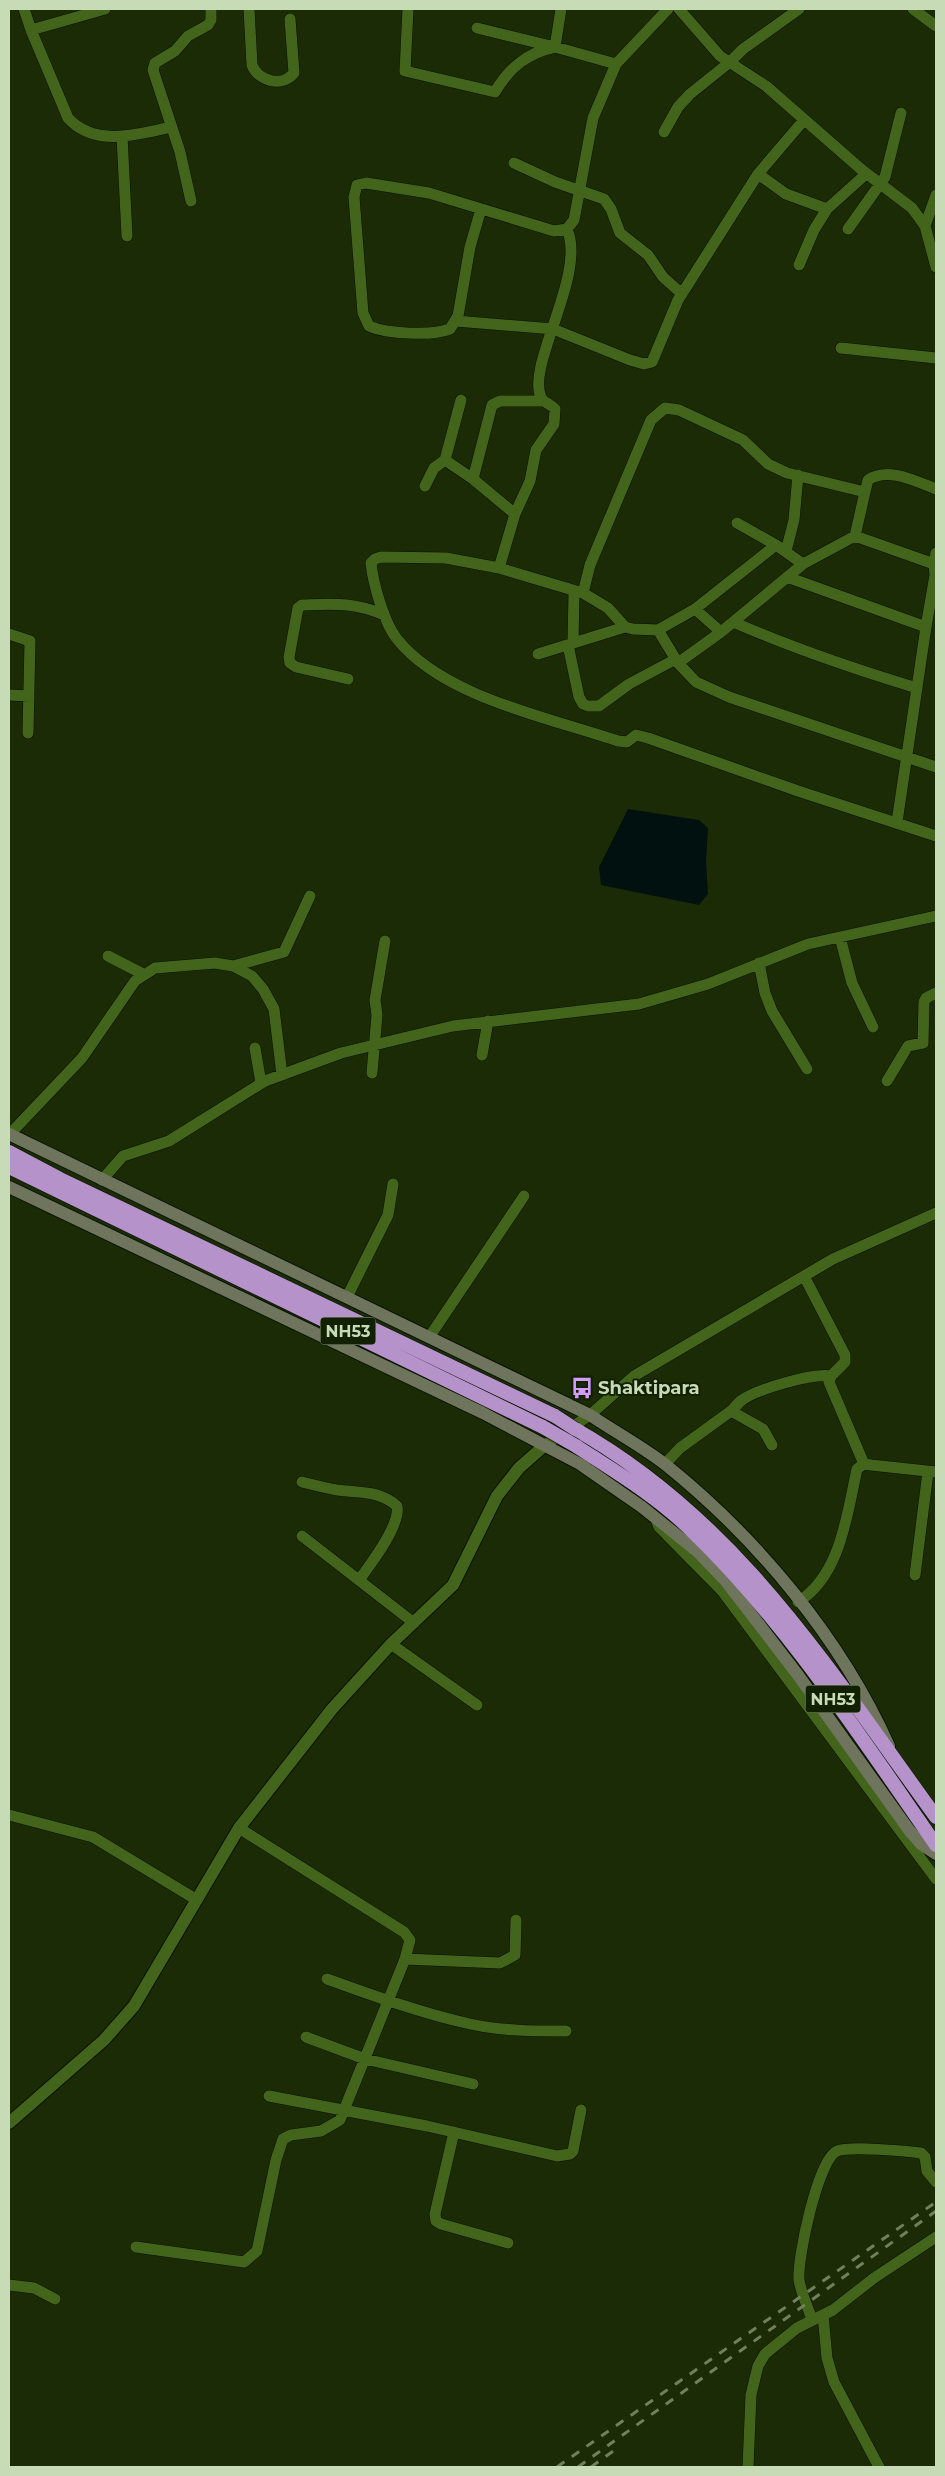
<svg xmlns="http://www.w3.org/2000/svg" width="945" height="2476" viewBox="0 0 945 2476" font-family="Montserrat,sans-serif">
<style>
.water{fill:#001110}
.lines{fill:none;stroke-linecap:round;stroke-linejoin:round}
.minor-casing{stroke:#081200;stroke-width:12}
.tertiary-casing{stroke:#081200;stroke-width:14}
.secondary-casing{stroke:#081200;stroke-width:14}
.trunk-casing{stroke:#081200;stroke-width:15}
.minor{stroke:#43641b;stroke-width:11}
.tertiary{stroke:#43641b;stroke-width:12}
.secondary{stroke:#6e755c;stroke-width:12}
.trunk{stroke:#b692ca;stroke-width:14}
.rail{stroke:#6f815c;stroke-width:3;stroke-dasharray:9 9;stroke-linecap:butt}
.trunk-bridge-casing{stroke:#081200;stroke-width:15;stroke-linecap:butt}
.trunk-bridge{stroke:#b692ca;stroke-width:14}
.labels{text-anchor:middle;stroke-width:4;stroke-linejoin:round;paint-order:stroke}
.shield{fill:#112100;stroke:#90a37f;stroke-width:1}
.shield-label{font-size:16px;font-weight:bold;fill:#c7dbb6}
.poi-label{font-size:18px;font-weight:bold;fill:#c7dbb6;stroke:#112100;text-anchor:start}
</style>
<rect width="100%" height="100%" fill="#1a2b05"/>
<path class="water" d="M628,809l71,11 9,8 -2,33 2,33 -9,11 -98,-20 -2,-18z"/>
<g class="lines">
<g class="minor-casing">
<path id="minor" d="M24,9l7,21 37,88c26,29 69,17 103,9
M249,9l3,56c6,16 30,23 42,8l-4,-54
M408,9l-3,62 90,21c14,-24 32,-39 60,-45l61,17
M679,9l41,47 46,30 96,84 50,38 13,18
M913,9l23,17
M477,28l78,19 6,-38
M31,30l74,-21
M664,132l14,-25 12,-13 40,-32 13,-13 56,-40
M122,136l5,100
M514,163l41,19 49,17 7,10 9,24 28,22 15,22 19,17
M758,174l28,20 41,15 39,-35
M936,195l-11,31 11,41
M191,201l-11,-49 -27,-82 2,-7 20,-12 13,-15 20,-11 3,-5v-11
M481,209l-11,38 -12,69 -8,13c-18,7 -63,5 -81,-3l-6,-13 -9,-116 3,-12 9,-2 63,10 125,38 13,-2 7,-9 19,-102 23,-54 52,-55
M848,229l37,-52 16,-64
M799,265l15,-35 13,-21
M456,321l97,8 77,31 14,4 8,-2 26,-62 80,-126 46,-54
M841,348l95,10
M445,460l16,-60
M473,479l19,-74 8,-4h43
M425,486l9,-18 11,-8 28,19 42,35 -16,54
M865,492l-10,44 79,28
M515,514l15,-33 6,-31 18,-26 1,-15c-4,-5 -12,-6 -14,-12 -15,-32 46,-123 26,-168
M737,523l39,22 27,19
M855,536l-52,28 -82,68 -26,-23 -37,21 -25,-1 -8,-2 -17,-19 -25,-15 7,-28 61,-145 14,-12 14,2 64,30 25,24 19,9 78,19 3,-12c20,-14 49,2 68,9
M786,551l8,-31 4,-45
M787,577l139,50 9,-52 -1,-11 2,-11
M583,593l-84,-25 -53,-10 -65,-1 -6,2 -4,4c2,20 13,60 26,76 46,58 153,79 221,102l9,1 9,-7 12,3 150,53 138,45
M695,609l81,-64
M733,622c60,26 121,47 184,66
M658,630l20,33 18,19 33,15 207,70
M9,634l21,7 -2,92
M573,643l1,-51
M568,645l11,52 4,7 5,2h11l30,-22 47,-25
M538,654l87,-27
M678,663l43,-31
M348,679l-52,-12 -6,-4 -1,-6 9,-49 4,-3c31,-1 53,-3 82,10
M9,695l20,1
M897,822l29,-195
M840,937l12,46 21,44
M108,956l35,18
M759,963l6,30 7,18 35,58
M233,966l51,-14 26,-56
M255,1048l6,35
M482,1055l6,-34
M372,1073l5,-58 -2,-15 10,-59
M887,1081l21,-35 15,-3 1,-41 2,-4 10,-5
M9,1135l73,-77 53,-77 20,-13 60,-5 18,3 19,10 11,13 11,20 8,66
M102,1180l21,-24 46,-15 96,-60 76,-28 112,-27 186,-22 69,-20 100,-40 128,-28
M804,1276l41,79v7l-14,14 -2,6 35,82
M347,1297l41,-82 5,-31
M430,1336l94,-140
M731,1411c4,-4 7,-8 11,-11 16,-11 70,-27 89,-24
M545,1445l45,-30 44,-39 199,-117 103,-46
M665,1464l15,-16 51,-37 32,18 9,16
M302,1482c12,3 23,6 35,8 22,3 42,0 60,16 4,19 -27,59 -38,74
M657,1522l2,5 64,65 213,287
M302,1536l112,87
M915,1575l13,-103
M798,1602c43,-27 49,-88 59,-133l7,-5 7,1 65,7
M391,1644l86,61
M9,1815l84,22 104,63
M239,1828l165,104 6,8 -5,19 95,4 15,-8 1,-35
M327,1979c47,17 94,34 143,45 31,7 64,7 96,7
M306,2037l59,22 108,25
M269,2096l158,30 130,30 13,-2 3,-3 8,-41
M454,2132l-19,82 1,7 5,3 67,19
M136,2247l108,15 13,-11 19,-91 7,-21 8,-4 30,-4 19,-11 65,-161
M9,2285l25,3 21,11
M823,2315l4,43 7,24 45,85
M812,2320c-4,-13 -11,-27 -13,-40 -2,-21 19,-121 38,-129 12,-5 69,0 84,2l4,4 2,14 9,11
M748,2467l3,-72 7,-29 7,-12 32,-26 36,-18 41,-32 62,-41"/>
</g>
<g class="tertiary-casing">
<path id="tertiary" d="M9,2123l95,-83 30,-34 105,-178 93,-119 59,-65 62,-59 44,-89 22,-28 26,-23"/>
</g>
<g class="secondary-casing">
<path id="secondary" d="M9,1134l581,281c25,17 53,32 76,50 92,74 175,174 223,281
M9,1187l474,226 97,51 62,43 56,45 27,28 73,95 111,155 12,14 15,10"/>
</g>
<g class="trunk-casing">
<path id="trunk" d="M9,1152l51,27 495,237
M9,1167l534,260
M575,1429c164,93 253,240 361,388
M576,1446c40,26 80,50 114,83 96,92 170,207 246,316"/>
</g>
<use href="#minor" class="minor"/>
<use href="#tertiary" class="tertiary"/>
<use href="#secondary" class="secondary"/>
<use href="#trunk" class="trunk"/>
<path class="rail" d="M557,2467l379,-265
M578,2467l358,-256
M591,2467l28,-20"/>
<g class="trunk-bridge-casing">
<path id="trunk-bridge" d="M555,1416l20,13
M543,1427l33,19"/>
</g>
<use href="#trunk-bridge" class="trunk-bridge"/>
</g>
<defs>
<g id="bus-bare" transform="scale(1.725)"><path d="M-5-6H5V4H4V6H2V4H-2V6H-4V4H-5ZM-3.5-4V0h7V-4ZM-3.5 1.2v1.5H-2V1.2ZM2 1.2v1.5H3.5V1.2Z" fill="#d59cfb" stroke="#112100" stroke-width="2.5" paint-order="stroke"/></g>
</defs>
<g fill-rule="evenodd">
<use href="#bus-bare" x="582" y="1388"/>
</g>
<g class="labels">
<g class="shield">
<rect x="320.5" y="1317.5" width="55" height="27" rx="4"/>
<rect x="805.5" y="1685.5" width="55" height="27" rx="4"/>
</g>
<g class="shield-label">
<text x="348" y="1337">NH53</text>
<text x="833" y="1705">NH53</text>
</g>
<g class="poi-label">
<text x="598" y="1394">Shaktipara</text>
</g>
</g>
<rect width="945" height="2476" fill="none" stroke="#c7dbb6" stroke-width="20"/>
</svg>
